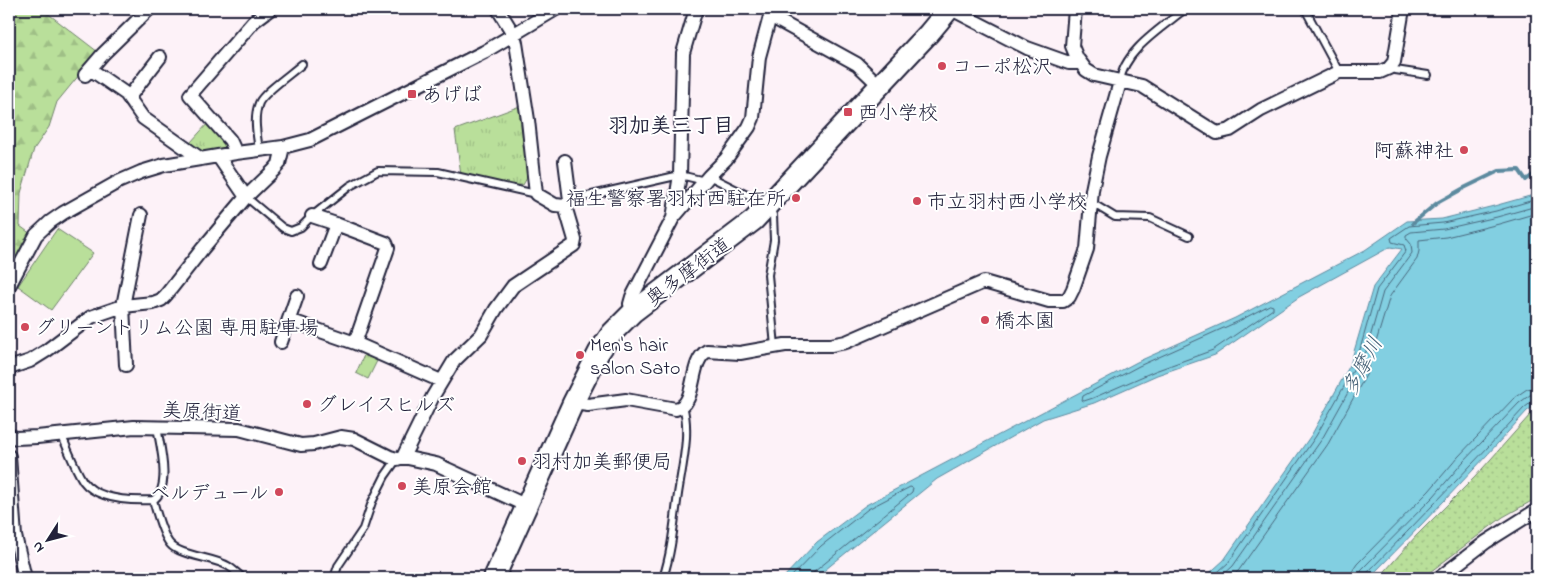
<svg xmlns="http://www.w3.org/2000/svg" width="1546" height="587" viewBox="0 0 1546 587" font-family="'Indie Flower','Klee One',sans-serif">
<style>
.grass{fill:url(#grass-dots);stroke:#6e806a}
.forest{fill:url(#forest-firs);stroke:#6e806a}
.park{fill:url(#park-tufts);stroke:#6e806a}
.pitch{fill:#b9df9a;stroke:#6e806a}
.water{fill:#82cfe1;stroke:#5c8a9f}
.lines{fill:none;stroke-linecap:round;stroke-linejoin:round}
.shore{stroke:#48677d;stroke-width:1}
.stream{stroke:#5c8a9f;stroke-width:4}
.service-casing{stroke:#22223b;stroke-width:10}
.minor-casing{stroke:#22223b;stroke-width:16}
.primary-casing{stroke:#22223b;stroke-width:24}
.service{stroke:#fff;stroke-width:6}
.minor{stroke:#fff;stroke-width:12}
.primary{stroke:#fff;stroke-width:20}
.poi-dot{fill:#d1495b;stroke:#fff;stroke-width:2}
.labels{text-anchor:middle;stroke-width:4;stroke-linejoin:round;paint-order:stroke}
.poi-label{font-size:20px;fill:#22223b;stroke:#fff;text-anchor:start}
.street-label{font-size:20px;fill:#22223b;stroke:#fff}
.neighbourhood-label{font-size:21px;font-weight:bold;fill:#22223b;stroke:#fff}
.water-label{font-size:21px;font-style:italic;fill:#445f75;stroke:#fff}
</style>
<defs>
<pattern id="grass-dots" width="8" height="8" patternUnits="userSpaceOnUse" patternTransform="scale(1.25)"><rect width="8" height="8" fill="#b9df9a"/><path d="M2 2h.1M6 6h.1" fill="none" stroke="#9fbf86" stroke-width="1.8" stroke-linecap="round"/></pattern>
<pattern id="forest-firs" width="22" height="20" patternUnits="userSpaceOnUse" patternTransform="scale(1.25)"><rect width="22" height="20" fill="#b9df9a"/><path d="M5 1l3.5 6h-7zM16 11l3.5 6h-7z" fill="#9fbf86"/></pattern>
<pattern id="park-tufts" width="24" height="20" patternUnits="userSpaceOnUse" patternTransform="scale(1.25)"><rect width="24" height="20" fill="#b9df9a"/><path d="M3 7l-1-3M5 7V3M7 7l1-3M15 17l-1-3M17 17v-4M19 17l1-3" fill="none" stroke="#9fbf86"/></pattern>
</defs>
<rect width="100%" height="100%" fill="#fdf2f8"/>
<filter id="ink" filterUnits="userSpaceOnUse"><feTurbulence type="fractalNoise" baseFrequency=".02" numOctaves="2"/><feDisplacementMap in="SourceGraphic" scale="10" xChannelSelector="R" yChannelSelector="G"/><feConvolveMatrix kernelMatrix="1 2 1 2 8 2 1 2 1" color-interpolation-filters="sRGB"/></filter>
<g filter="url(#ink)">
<path class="grass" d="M1537,409v89l-34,19 -81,61h-43l37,-42 59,-59 55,-62z"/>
<path class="forest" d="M9,9h33l56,43 -41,50 -8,25 -15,22 -13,44 -1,33 15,11 -26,49z"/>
<path class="park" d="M520,106l8,70 -5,9h-13l-49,-10 -6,-45z
M209,122l17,20 -3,8 -20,3 -13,-10z
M365,353l13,6 -10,20 -12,-6z"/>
<path class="pitch" d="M57,229l36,24 -42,57 -33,-24z"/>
<path class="water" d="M1537,194v210l-10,7c-51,57 -104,113 -158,167h-165l20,-18 88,-126 38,-69 23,-78 29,-38 -12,-2 -91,50 -84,58 -58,20 -63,28 -51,16 -106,60 -122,99h-32l34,-36 49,-37 271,-143 98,-44 130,-68 42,-29 35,-2 52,-13z"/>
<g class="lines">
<path class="shore" d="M1270,305l3,1v3l-60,41 -58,21 -62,27 -9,3 -2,-1 1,-4 56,-30 98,-44z
M790,578l31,-32 47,-37 42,-22 3,1 -1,4 -98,80 -2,6
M1211,578l17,-15 88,-127 39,-69 22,-78 29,-38 -2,-6 -12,-3 -1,-4 18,-12 34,-3 53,-12 41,-12
M1220,578l13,-12 89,-127 39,-70 22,-77 29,-39 -1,-9 -5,-6v-3l5,-3 33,-3 53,-12 40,-11
M1231,578l8,-8 89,-126 38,-69 24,-79 27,-37 2,-8v-11l27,-3 53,-13 38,-11
M1352,578l1,-8 4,-6 72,-73 29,-34 56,-59 13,-9 10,-2
M1359,578l3,-9 72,-73 29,-34 56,-59 11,-8 7,-1
M1366,578l1,-5c53,-54 106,-109 157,-165l9,-7 4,-1"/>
<path class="stream" d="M1413,223l24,-20 27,-15 35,-17 20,-1 7,10 11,-8"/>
<g class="service-casing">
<path id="service" d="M1305,9l34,63
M1389,69l39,6
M1120,82c3,-31 43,-55 65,-73
M259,150c-2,-15 -6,-32 0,-47 4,-10 33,-30 43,-39
M709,176l60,30 4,9 1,25 -6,35 7,71
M246,197l37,31 8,3 10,-4 11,-11 38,-30 28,-15 60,1 98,22
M570,200l110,-25 25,6
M1092,203l23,14 35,1 39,18
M61,434c7,15 13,33 22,47 14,19 49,20 70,19 19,-11 7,-55 4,-73
M153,500c3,11 10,36 17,44 10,12 43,13 58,22 5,3 10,8 15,12
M334,578l4,-12 25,-37 9,-27 13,-26 12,-17
M663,578c9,-27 11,-55 15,-84 4,-27 13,-62 5,-88"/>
</g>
<g class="minor-casing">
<path id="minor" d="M498,9l16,26 2,8 12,77 8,74 19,11 10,1
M951,9l76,39 42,15h11
M1075,9l-3,37 5,12 9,12 8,5 48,11 75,47 13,-3 31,-20 78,-38h41l9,-4 5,-6 9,-53
M770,16l87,48 23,22
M90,69l36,25 17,24 58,41
M85,75l18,-21 46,-45
M129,97l31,-40
M236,153l-6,-13 -40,-45 64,-74 16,-12
M218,156l28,41
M312,216l24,8 50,19 2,5 -33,95
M673,218l7,-43 3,-122 13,-44
M321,264l15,-40
M9,286l27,-51 14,-13 13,-9 55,-31 23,-10 23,-7 72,-12 47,-6 27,-7 174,-88 72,-43
M633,312l-3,-8 2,-7 41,-79 36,-42 17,-17 23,-32 4,-9 6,-61 13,-48
M289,320l66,23 86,38
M281,342l16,-46
M126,365l-3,-59 18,-91
M9,368l21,-7 16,-10 45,-34 32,-11 30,-3 8,-3 5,-5 37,-47 43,-51 28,-27 5,-6 4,-17
M573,403l15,2 38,-5 50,9c22,-5 12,-47 31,-58l33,2 45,-8h46l15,-3 138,-60 65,19h14l6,-4 4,-8 14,-40 5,-59 7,-34 21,-74
M9,435l7,3 21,-1 97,-10 105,2 62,16 13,-1 27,-7 13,2 36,18 7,2 6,-2 33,7 91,42
M9,456l6,80 10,42
M403,457l30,-61 21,-35 27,-26 15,-26 17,-23 61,-41 1,-5 -10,-34 5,-6 -5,-39
M1439,578l47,-36 51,-32"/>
</g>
<g class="primary-casing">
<path id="primary" d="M494,578l79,-175 26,-51 13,-19 21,-21 121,-92 175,-187 20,-24"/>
</g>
<use href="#service" class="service"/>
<use href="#minor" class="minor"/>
<use href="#primary" class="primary"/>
</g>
</g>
<g class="poi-dot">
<circle cx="942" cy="66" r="5"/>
<rect x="407" y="89" width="10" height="10" rx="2.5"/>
<rect x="843" y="107" width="10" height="10" rx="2.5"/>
<circle cx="1464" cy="150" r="5"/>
<circle cx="796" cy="198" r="5"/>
<circle cx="917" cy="201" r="5"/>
<circle cx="985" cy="320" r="5"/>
<circle cx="25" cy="327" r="5"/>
<circle cx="580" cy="355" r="5"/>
<circle cx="307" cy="404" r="5"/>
<circle cx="522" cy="461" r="5"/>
<circle cx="402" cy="486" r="5"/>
<circle cx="279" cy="492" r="5"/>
</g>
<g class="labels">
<g class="poi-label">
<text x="952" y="73">コーポ松沢</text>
<text x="422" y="101">あげば</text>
<text x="858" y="119">西小学校</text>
<text x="1454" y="157" text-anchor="end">阿蘇神社</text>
<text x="786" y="205" text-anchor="end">福生警察署羽村西駐在所</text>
<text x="927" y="208">市立羽村西小学校</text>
<text x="995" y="327">橋本園</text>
<text x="35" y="334">グリーントリム公園 専用駐車場</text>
<text x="590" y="351">Men's hair<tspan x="590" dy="23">salon Sato</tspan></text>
<text x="317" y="411">グレイスヒルズ</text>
<text x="532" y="468">羽村加美郵便局</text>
<text x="412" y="493">美原会館</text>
<text x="269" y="499" text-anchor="end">ベルデュール</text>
</g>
<g class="street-label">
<text transform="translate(688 271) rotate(-37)" y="7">奥多摩街道</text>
<text transform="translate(202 411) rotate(3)" y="7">美原街道</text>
</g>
<g class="neighbourhood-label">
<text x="671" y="132">羽加美三丁目</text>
</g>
<g class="water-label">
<text transform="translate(1362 366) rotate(-62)" y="7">多摩川</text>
</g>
</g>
<rect width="1546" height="587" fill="none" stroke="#fff" stroke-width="30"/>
<rect x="15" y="15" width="1516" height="557" fill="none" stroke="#22223b" stroke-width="2" filter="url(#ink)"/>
<g transform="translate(48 540) rotate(234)" stroke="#ffffff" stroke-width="4" paint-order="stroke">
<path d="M0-4L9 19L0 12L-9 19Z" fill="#22223b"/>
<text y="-8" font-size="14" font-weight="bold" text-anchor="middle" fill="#22223b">N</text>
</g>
</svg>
